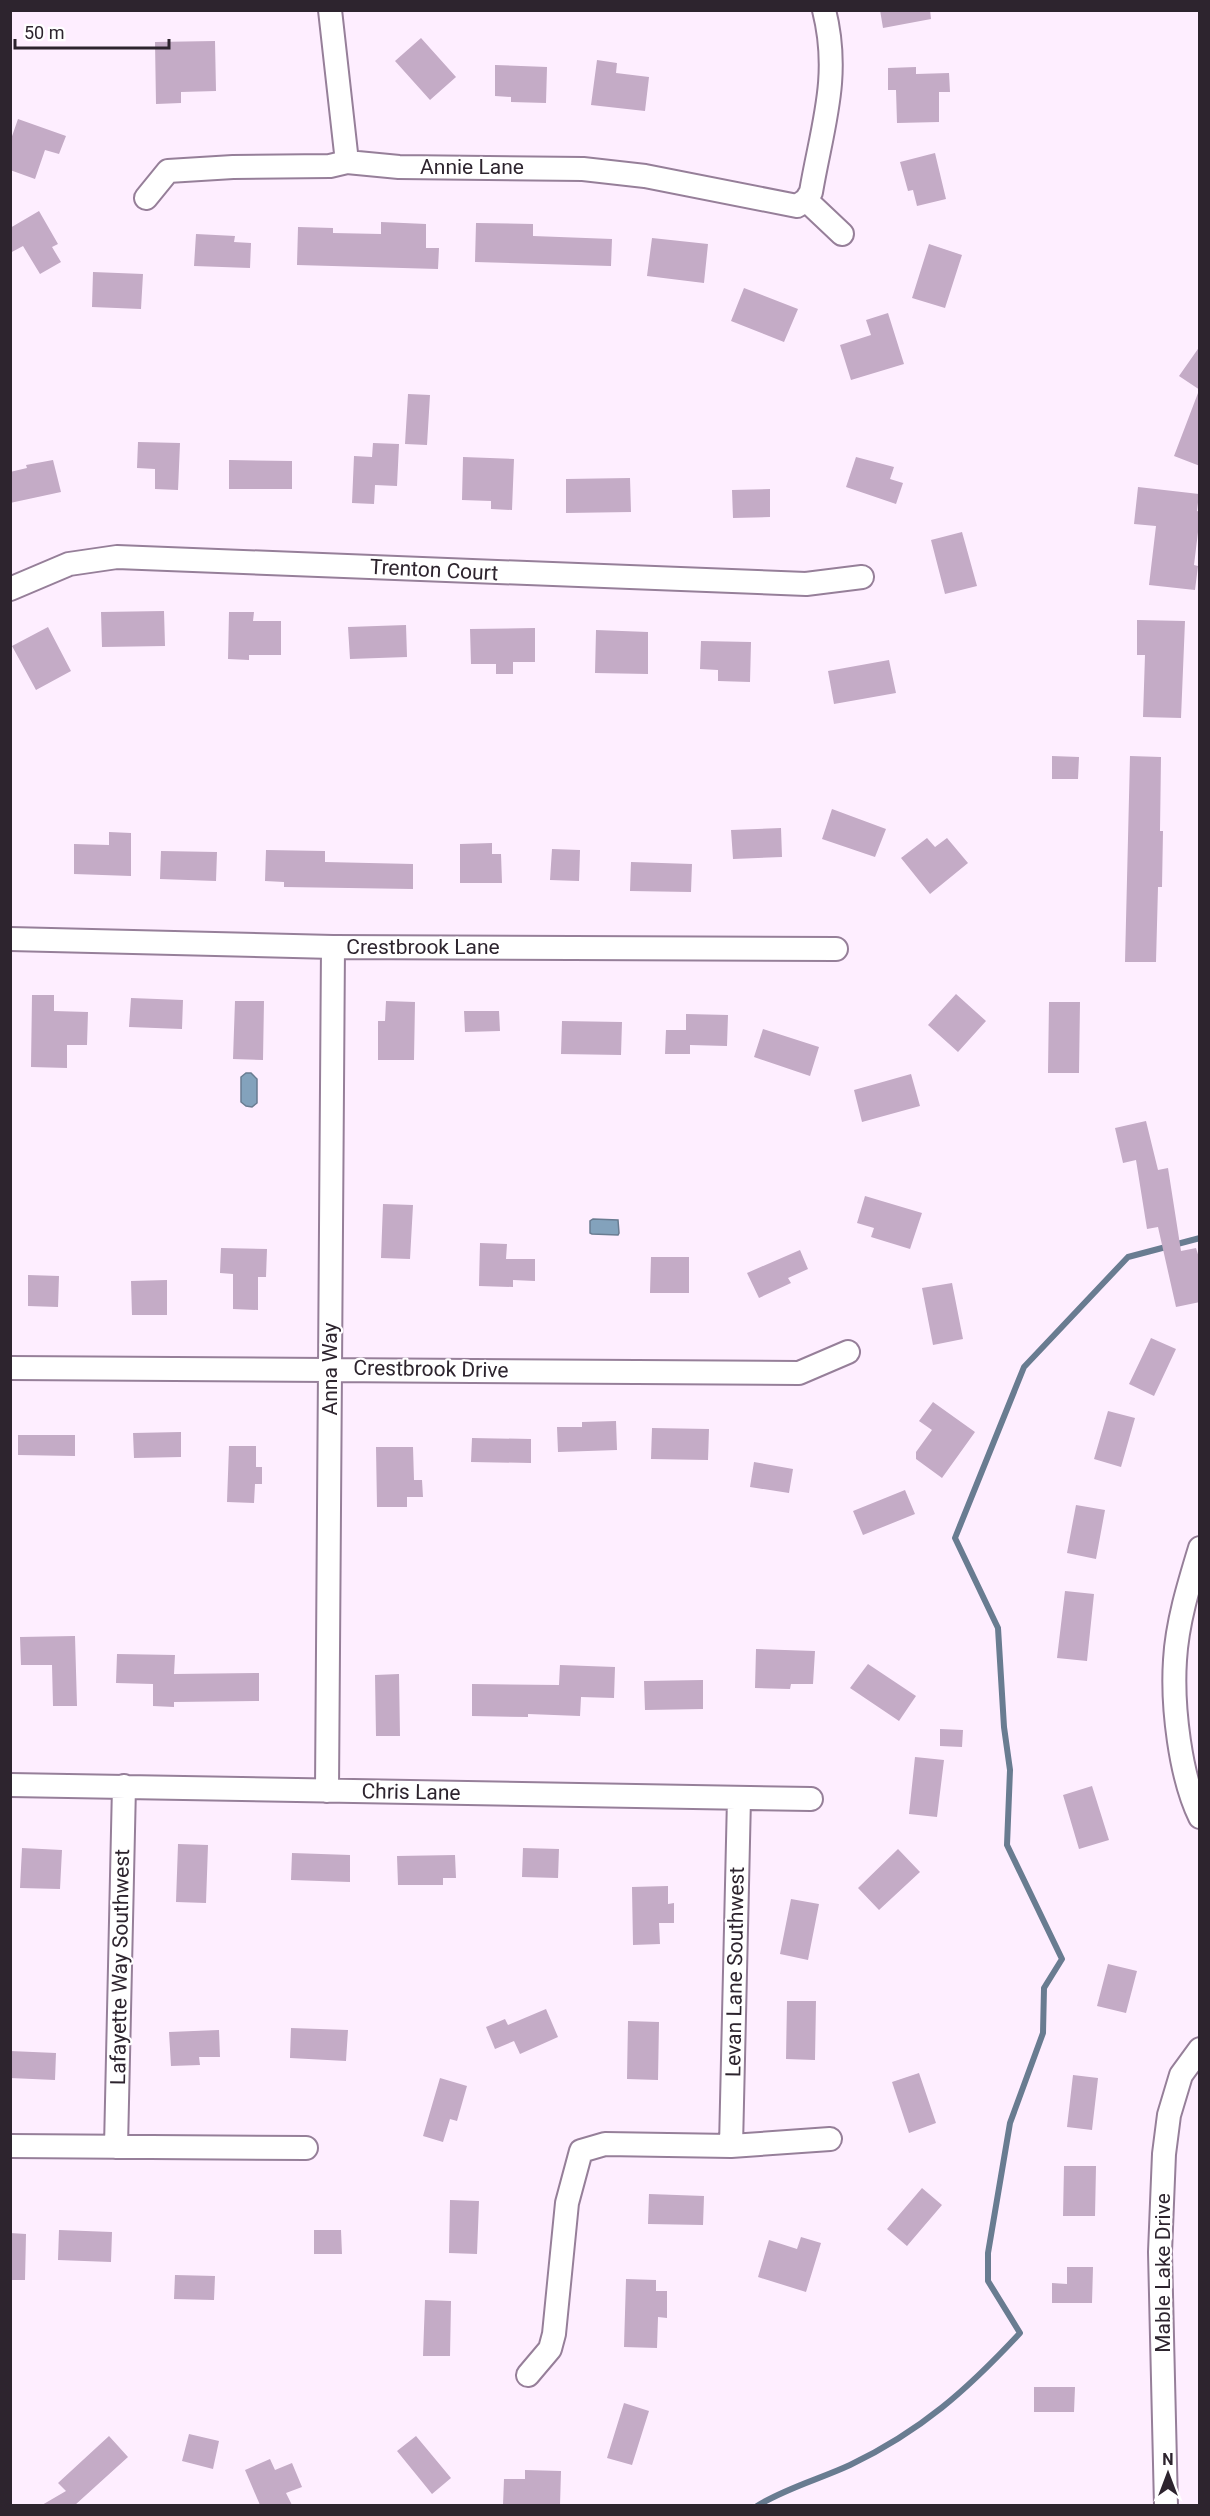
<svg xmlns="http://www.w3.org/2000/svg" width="1210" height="2516" viewBox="0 0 1210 2516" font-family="Roboto,sans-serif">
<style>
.water{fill:#83a2bc;stroke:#697c91;stroke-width:1.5}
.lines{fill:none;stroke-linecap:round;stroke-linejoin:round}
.stream{stroke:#697c91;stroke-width:6}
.building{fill:#c4abc6}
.street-casing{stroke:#967f99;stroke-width:26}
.street{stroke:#fff;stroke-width:22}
.labels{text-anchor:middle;stroke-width:4.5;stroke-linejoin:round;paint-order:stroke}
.street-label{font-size:21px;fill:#2d242e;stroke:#fff}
</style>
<rect width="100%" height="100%" fill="#feeeff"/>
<path class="water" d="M246,1073h5l6,6v24l-5,4 -6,-1 -5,-4v-25z
M593,1219l25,1 1,13 -1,2 -26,-1 -2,-1v-12z"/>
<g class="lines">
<path class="stream" d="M757,2506c29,-18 63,-27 93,-41 71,-34 117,-75 170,-132l-32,-52v-28l22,-130 33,-90 1,-45 18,-29 -55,-114 3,-75 -6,-43 -6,-99 -43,-90 69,-171 104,-110 72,-19"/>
</g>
<path class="building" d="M880,10h50l1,9 -48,9z
M421,38l35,39 -26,23 -35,-39z
M215,41l1,50 -35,1v11l-25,1 -1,-62z
M597,60l20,3 -1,10 33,4 -4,34 -54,-6z
M495,65l52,2 -1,36 -35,-1v-5l-16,-1z
M916,67v7l33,-1 1,19h-11v30l-42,1 -1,-33h-8v-22z
M18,119l48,17 -7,18 -14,-4 -10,29 -25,-9v-28z
M935,153l11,46 -29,7 -4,-16 -5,1 -8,-29z
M39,211l19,33 -6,3 9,15 -21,12 -17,-28 -13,7v-25z
M381,222l45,2v24h13l-1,21 -141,-4 1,-38 35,1v5l48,1z
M476,223l57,1v12l79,3 -1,27 -136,-4z
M196,234l39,2 -1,6 17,1 -1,25 -56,-2z
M652,238l56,6 -4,39 -57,-7z
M929,244l33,11 -17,53 -33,-10z
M93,272l50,2 -2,35 -49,-2z
M744,288l54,21 -14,33 -53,-21z
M888,313l16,51 -53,16 -11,-35 31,-10 -5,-15z
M1200,346v44l-21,-14z
M1198,393h2v73l-26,-10z
M408,394l22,1 -3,50 -22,-1z
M138,442l42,1 -2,47 -23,-1v-20l-18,-1z
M373,443l26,1 -2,42 -22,-1 -1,19 -22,-1 2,-47 18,1z
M463,457l51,2 -2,51 -21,-1v-8l-29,-1z
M856,457l38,10 -4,12 13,4 -7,21 -50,-17z
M53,460l8,32 -51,11v-31l17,-4 -1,-3z
M229,460l63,1v28h-63z
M630,478l1,34 -65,1v-34z
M1138,487l61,7 -2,17 3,1v20h-2l-4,33 4,1 -3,24 -46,-5 7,-59 -22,-2z
M770,489v28l-37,1 -1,-28z
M962,532l15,54 -32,8 -14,-54z
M164,611l1,35 -63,1 -1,-35z
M229,612h25l-1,9h28v34h-32v5l-21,-1z
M1137,620l48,1 -4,97 -38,-1 2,-62h-8z
M406,625l1,32 -57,2 -2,-32z
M48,627l23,44 -35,19 -24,-44z
M535,628v34h-22v12h-17v-10h-25l-1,-35z
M596,630l52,2v42l-53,-1z
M701,641l50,1 -1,40 -32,-1v-11l-18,-1z
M889,660l7,33 -62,11 -6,-33z
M1052,756l27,1 -1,22h-26z
M1130,756l31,1 -1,74h3l-1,56h-4l-2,75h-31z
M832,809l54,20 -11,28 -53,-18z
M781,828l1,29 -49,2 -2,-29z
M109,832l22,1v43l-57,-2v-30l35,1z
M927,838l8,9 12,-9 21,25 -38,31 -29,-36z
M492,843v11h9l1,29h-42v-39z
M552,849l28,1 -1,31 -29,-1z
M266,850l59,1v11l88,2v25l-129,-2v-5l-19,-1z
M161,851l56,1 -1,29 -56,-2z
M631,862l61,2 -1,28 -61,-1z
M956,994l30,27 -28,31 -30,-27z
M32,995h22v16l34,1 -1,33h-20v23l-36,-1z
M131,998l52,2 -1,29 -53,-2z
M235,1001h29l-1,59 -30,-1z
M386,1001l29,1 -1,58h-36v-39h7z
M1049,1002h31l-1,71h-31z
M464,1011h35l1,20 -35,1z
M686,1014l42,1 -1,31 -37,-1v9h-25l1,-24h20z
M562,1021l60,1 -1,33 -60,-1z
M763,1029l56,18 -9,29 -56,-19z
M911,1074l9,32 -58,16 -8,-32z
M1146,1121l12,49 10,-2 13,83 15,-3 4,13v41l-24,5 -18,-80 -11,2 -11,-69 -13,3 -8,-35z
M865,1196l57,17 -12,36 -39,-12 3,-9 -17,-5z
M383,1204l30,1 -3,54 -29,-1z
M480,1243l27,1 -1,15h29v22l-22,-1v7l-34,-1z
M221,1248l46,1 -1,28h-8v33l-25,-1v-35l-13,-1z
M800,1250l8,19 -20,9 3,5 -32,15 -12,-25z
M651,1257h38v36h-39z
M28,1275l31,1 -1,31 -30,-1z
M167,1280v35h-35l-1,-34z
M952,1283l11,56 -30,6 -11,-57z
M1151,1338l25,11 -22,47 -25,-12z
M933,1402l42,30 -33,46 -26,-19v-7l16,-22 -13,-9z
M1108,1411l27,7 -14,49 -27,-8z
M616,1421l1,29 -59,2 -1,-25h25v-5z
M652,1428l57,1 -1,31 -57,-1z
M181,1432v25l-47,1 -1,-25z
M18,1435h57v21l-57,-1z
M472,1438l59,1v24l-60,-1z
M229,1446h27v21h6v17h-7l-1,19 -27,-1z
M376,1447h37l1,33h8l1,17h-16v10h-30z
M754,1462l39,7 -4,24 -39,-6z
M905,1490l10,24 -52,21 -10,-24z
M1076,1505l29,5 -9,49 -29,-6z
M1065,1591l29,3 -7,67 -30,-3z
M75,1636l2,70h-24l-1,-41h-31l-1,-28z
M756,1649l59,2 -2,33h-22l-1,5 -35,-1z
M117,1654l58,1 -1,19 85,-1v28l-85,1v5l-21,-1v-22l-37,-1z
M868,1664l48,32 -17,25 -49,-33z
M560,1665l55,2 -1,31 -33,-1 -1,19 -52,-2v3l-56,-1v-32l87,1z
M399,1674l1,62h-24l-1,-61z
M703,1680v29l-58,1 -1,-29z
M940,1729l23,1 -1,17 -22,-1z
M915,1757l29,3 -7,57 -28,-3z
M1092,1786l17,54 -30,9 -16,-54z
M178,1844l30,1 -2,58 -30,-1z
M22,1848l40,2 -2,39 -40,-1z
M523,1848l36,1 -1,29 -36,-1z
M898,1849l22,23 -41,38 -21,-22z
M292,1853l58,2v27l-59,-2z
M455,1855l1,23h-13v7h-45l-1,-29z
M668,1886v18l6,-1v20h-15l1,21 -27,1 -1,-58z
M791,1899l28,5 -11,56 -28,-6z
M1108,1964l29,7 -11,42 -29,-7z
M787,2001h29l-1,59 -29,-1z
M546,2009l12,28 -38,17 -6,-13 -19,8 -9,-22 19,-8 3,6z
M628,2021l31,1 -1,58 -31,-1z
M291,2028l57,2 -2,31 -56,-3z
M219,2030l1,27h-21l1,8 -29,1 -2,-34z
M10,2051l46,2 -1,27 -45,-2z
M919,2073l17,50 -27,10 -17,-51z
M1073,2075l25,3 -6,52 -25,-3z
M440,2078l27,8 -10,35 -7,-2 -7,23 -20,-6z
M1064,2166h32l-1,50h-32z
M922,2188l20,17 -35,41 -20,-17z
M649,2194l55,2 -1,29 -55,-1z
M450,2200l29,1 -2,53 -28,-1z
M59,2230l53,2 -1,30 -53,-2z
M314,2230h27l1,24h-28z
M10,2233l16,1 -1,46h-15z
M801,2237l20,6 -15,49 -48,-15 11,-37 28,9z
M1067,2267h26l-1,36h-40v-20l15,1z
M175,2275l40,1 -1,24 -40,-1z
M626,2279l30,1v11h11v27l-9,-1 -1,31 -33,-1z
M425,2300l26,1 -1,55h-27z
M1034,2387h41l-1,25h-40z
M624,2403l25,8 -17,54 -25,-7z
M189,2434l30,7 -6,28 -31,-8z
M109,2436l19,21 -53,48h-33l24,-14 -8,-8z
M416,2436l35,42 -19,16 -35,-43z
M270,2459l5,11 17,-7 10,24 -16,6 6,12h-32l-15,-35z
M525,2470l36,1 -1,34h-57l1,-26h21z"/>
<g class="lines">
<g class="street-casing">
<path id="street" d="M330,10l17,152
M146,198l22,-27 65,-4 97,-1 17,-4 52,5 184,2 62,7 152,30 9,-6 5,-8c11,-65 30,-115 13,-182
M806,200l36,34
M10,589l59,-25 48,-7 689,27 56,-7
M10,939l323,8 503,2
M10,1368l789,5 49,-21
M1200,1548c-11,36 -23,75 -25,112 -3,46 5,116 25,157
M10,1785l801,14
M327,1791l6,-844
M10,2146l296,2
M731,2146l8,-348
M116,2147l8,-361
M528,2375l22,-26 4,-15 13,-131 14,-52 24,-7 126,2 99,-7
M1166,2506l-6,-254 4,-98 5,-39 12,-40 19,-26"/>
</g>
<use href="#street" class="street"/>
</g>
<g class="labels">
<g class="street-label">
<text x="472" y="174">Annie Lane</text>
<text transform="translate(434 570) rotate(3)" y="7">Trenton Court</text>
<text x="423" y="954">Crestbrook Lane</text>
<text transform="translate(330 1369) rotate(-90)" y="7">Anna Way</text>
<text transform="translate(431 1369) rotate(1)" y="7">Crestbrook Drive</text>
<text transform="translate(411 1792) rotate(1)" y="7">Chris Lane</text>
<text transform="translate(120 1967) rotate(-89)" y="7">Lafayette Way Southwest</text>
<text transform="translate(735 1972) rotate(-89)" y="7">Levan Lane Southwest</text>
<text transform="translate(1163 2273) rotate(-90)" y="7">Mable Lake Drive</text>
</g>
</g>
<rect width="1210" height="2516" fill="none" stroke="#2d242e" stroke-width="24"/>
<g transform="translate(1168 2474)" stroke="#ffffff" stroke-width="4.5" paint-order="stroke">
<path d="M0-4.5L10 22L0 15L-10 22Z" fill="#2d242e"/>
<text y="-9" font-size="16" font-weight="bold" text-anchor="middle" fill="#2d242e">N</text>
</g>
<path d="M15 39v9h154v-9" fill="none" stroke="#2d242e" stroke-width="3"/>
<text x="24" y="39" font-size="18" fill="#2d242e" stroke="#ffffff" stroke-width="4.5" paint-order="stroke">50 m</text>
</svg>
